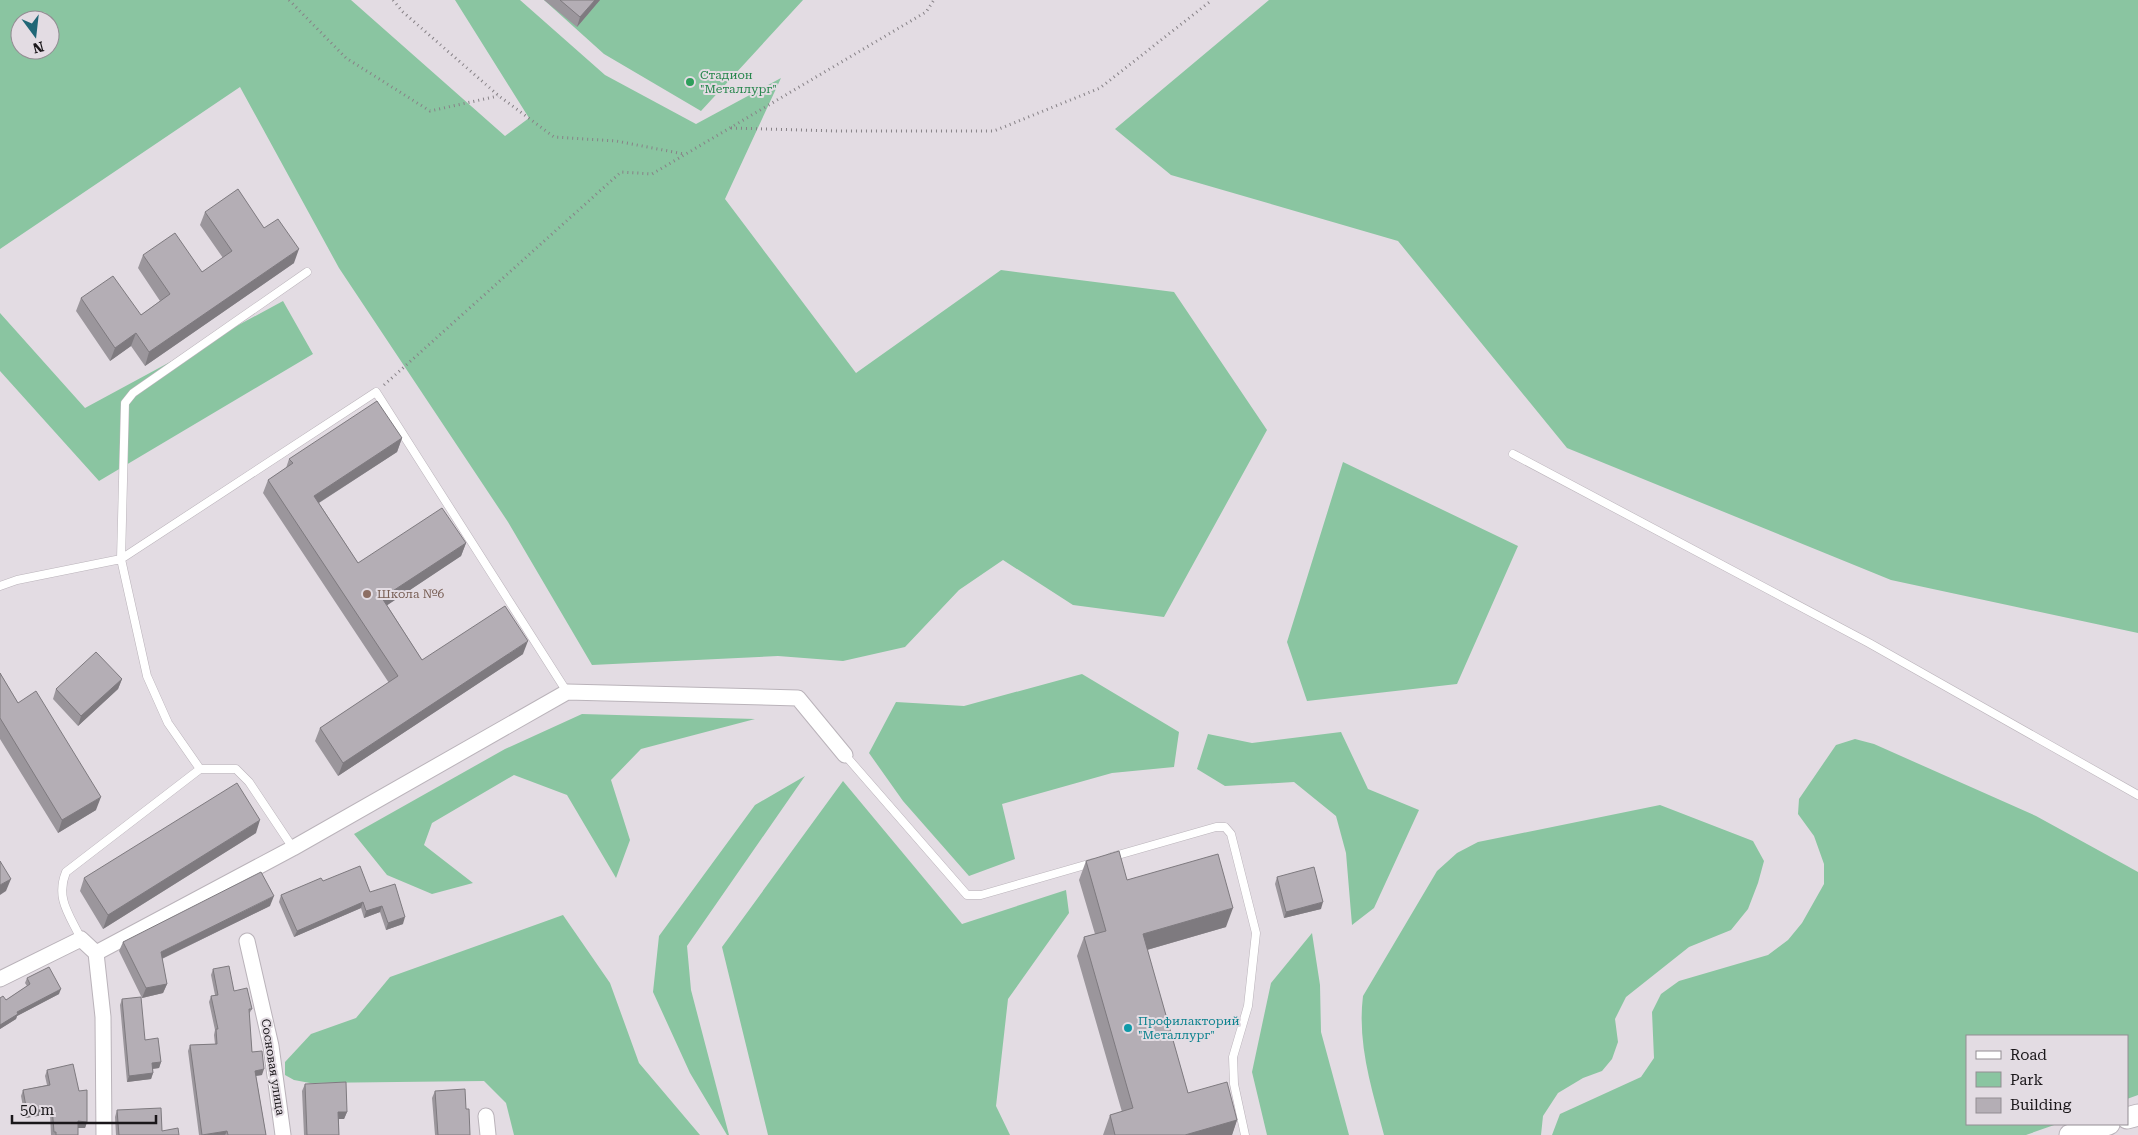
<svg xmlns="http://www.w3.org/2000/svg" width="2138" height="1135" viewBox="0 0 2138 1135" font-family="'Roboto Serif',serif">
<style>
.green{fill:#8ac5a1;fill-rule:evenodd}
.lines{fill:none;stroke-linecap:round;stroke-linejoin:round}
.lane-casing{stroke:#bab3ba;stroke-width:9}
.street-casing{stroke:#bab3ba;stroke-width:17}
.secondary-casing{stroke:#bab3ba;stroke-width:23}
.path{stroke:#878287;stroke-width:3;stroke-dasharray:1 4;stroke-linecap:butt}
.lane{stroke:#fff;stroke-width:8}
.street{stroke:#fff;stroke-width:15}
.secondary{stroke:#fff;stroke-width:21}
.wall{fill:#9b969c}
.shaded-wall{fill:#7e7a7f}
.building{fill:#b4aeb5;stroke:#7e7a7f}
.leisure-dot{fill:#2e9e5b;stroke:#e3dce3;stroke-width:2}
.education-dot{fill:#8d6e63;stroke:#e3dce3;stroke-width:2}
.culture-dot{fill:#0f9aa8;stroke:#e3dce3;stroke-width:2}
.labels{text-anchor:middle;stroke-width:4;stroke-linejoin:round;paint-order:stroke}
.leisure-label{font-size:12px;fill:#27864d;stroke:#e3dce3;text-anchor:start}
.education-label{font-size:12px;fill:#785e54;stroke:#e3dce3;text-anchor:start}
.culture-label{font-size:12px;fill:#0d838f;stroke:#e3dce3;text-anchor:start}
.street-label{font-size:12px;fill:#1a171a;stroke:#e3dce3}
</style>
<rect width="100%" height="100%" fill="#e3dce3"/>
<path class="green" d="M0,0h351l154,136 24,-18 -74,-118h65l85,75 91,49 85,-46 -56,121 131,174 145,-103 173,22 93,138 -103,187 -91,-12 -70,-45 -44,30 -54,57 -62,14 -65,-5 -186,9 -84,-143 -169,-254 -99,-181 -240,162zM20,20h30v30h-30z
M544,0h259l-102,111 -97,-57z
M1269,0h869v633l-247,-53 -324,-132 -169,-207 -227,-66 -56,-46z
M283,301l30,53 -214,127 -99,-110v-58l85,95z
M1343,462l175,84 -61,138 -150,17 -20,-59z
M1082,674l97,58 -5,35 -62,6 -110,31 13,55 -46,17 -66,-75 -34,-48 27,-51 68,4z
M582,714l173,5 -114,30 -30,31 19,60 -14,38 -49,-83 -53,-20 -82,48 -8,22 49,38 -41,11 -45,-19 -33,-41 151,-85z
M1341,732l27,57 51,21 -45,98 -22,17 -6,-72 -10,-37 -42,-34 -69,4 -28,-17 11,-35 44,9z
M1855,739l19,5 162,72 102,56v223l-11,4v-63h-160v88h90l-31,11h-474l8,-21 81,-37 13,-19 -2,-46 9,-18 18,-13 89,-26 20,-15 14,-17 22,-39v-20l-10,-28 -16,-22 1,-15 37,-54z
M805,776l-118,170 4,44 38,145h-2l-37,-62 -37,-81 6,-56 96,-131z
M843,781l119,143 104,-34 3,23 -61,86 -12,107 14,29h-242l-46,-188z
M1660,805l93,36 11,20 -6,22 -10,26 -17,21 -42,17 -63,50 -11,22 3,23 -6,17 -10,12 -19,7 -25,15 -15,23 -2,19h-157c-12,-46 -27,-91 -21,-139l74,-125 20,-18 21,-11z
M563,915l47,68 29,80 61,72h-186l-8,-32 -22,-22 -174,2 -16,-3 -9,-5v-13l26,-28 45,-16 34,-41z
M1312,933l8,52 1,47 28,103h-82l-15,-63 19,-89z"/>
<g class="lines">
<g class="lane-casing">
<path id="lane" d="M1513,454l356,189 269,152
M0,586l17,-6 104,-21 255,-167 191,300
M845,755l122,140h14l111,-32
M293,848l-44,-66 -13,-13h-36l-32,-46 -21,-47 -26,-117 4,-156 8,-10 174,-121
M1111,857l105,-30h9l6,7 25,99 -8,73 -15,51 1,27 11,51
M81,939c-11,-24 -26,-40 -15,-67l134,-103"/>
</g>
<g class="street-casing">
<path id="street" d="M247,941l24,105 12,89
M96,953l7,64 1,118
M0,979l81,-40 15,14 197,-105 274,-156 231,6 47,57
M486,1116l2,19"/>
</g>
<g class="secondary-casing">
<path id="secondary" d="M2127,1118l11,-3
M2070,1135l39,-11"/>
</g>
<path class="path" d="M289,0l57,58 84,53 68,-15
M393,0l10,12 96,84 55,41 62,4 68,13
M731,128l105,3h158l106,-43 112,-88
M384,385l237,-213 31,2 274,-162 8,-12"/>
<use href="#lane" class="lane"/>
<use href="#street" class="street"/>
<use href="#secondary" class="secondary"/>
</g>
<path class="wall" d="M544,0h56l-23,27z
M205,212l59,16 30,35 -149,103 -14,-20 -21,15 -34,-50 5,-13 60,17 19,-14 -22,-33 5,-13 59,17 21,-14 -23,-33z
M402,438l-5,14 -78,51 39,60 108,-20 -5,13 -74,49 35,55 101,-6 -185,122 -23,-35 5,-13 69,-45 -126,-190 5,-13 18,-12 3,-9z
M0,673l18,30 78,107 -38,23 -58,-94z
M122,679l-4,10 -40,37 -25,-27 3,-10z
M256,833l-153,96 -23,-38 4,-13z
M1086,861l140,66 -79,23 41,143 49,27 -5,15h-129l7,-20 12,-3 -45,-156 7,-19 11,-3 -16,-54z
M1277,877l44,32 -37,9 -9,-34z
M323,881l47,11 33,32 -17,6 -6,-18 -16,6 -3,-10 -67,29 -15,-35 2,-7z
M270,906l-108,53 5,25 -4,9 -21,5 -23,-47 4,-9z
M213,969l21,22 18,18 -3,5 3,38 10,23 -6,1 10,59h-67l-11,-84 2,-6 25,-1 -1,-9 1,-5 -6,-28 2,-6 4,-1 -4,-20z
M27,978l32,16 -42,22 -1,3 -16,10v-31l6,2 21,-14 -2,-3z
M122,999l23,41 16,22 -2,6 -6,1v4l-2,6 -24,3 -7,-77z
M47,1070l32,21 8,31 -2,6h-7v7h-27l-1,-21 -25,4 -4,-22 2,-6 24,-5 -2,-9z
M305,1084l42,28 -3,7h-5v16h-35l-2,-44z
M435,1091l31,18 4,26h-35l-3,-37z
M117,1110l45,21 17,4h-63l-1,-18z"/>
<path class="shaded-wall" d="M595,0h5l-23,27 3,-10z
M299,249l-5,14 -149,103 4,-14z
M136,333l-5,13 -21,15 5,-13z
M402,438l-5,14 -88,57 5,-13z
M466,543l-5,13 -84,56 5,-14z
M528,641l-5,13 -185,122 5,-13z
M122,679l-4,10 -40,37 3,-10z
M101,797l-5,13 -38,23 4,-13z
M260,820l-4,13 -153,96 5,-14z
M11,879l-5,12 -6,4v-10z
M274,896l-4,10 -113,55 4,-9z
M363,902l-2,6 -67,29 3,-6z
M1323,902l-2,7 -37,9 2,-6z
M382,906l-2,6 -16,6 2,-7z
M1233,908l-7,19 -90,26 7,-19z
M405,917l-2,7 -17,6 2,-7z
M167,984l-4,9 -21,5 4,-10z
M61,989l-2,5 -42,22 -1,3 -16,10v-4l17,-13z
M161,1062l-2,6 -9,1 2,-6z
M264,1069l-2,6 -9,1 2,-5z
M153,1073l-2,6 -24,3 2,-6z
M52,1107l-2,7 -25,4 2,-6z
M338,1112h9l-3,7h-8z
M1237,1120l-5,15h-47z
M78,1121l9,1 -2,6h-9z
M227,1131l-2,4h-23z"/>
<path class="building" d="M560,0h35l-15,17z
M238,189l26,39 14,-9 21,30 -150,103 -13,-19 -21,15 -34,-50 32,-22 28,39 29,-21 -27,-39 32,-22 27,39 30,-21 -27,-39z
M377,401l25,37 -88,58 44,67 84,-55 24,35 -84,55 40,62 83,-54 23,35 -185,122 -23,-35 78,-52 -130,-196 25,-17 -4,-4z
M96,652l26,27 -41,37 -25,-27z
M0,673l18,30 18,-12 65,106 -39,23 -62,-102z
M237,783l23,37 -152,95 -24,-37z
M1119,851l8,29 91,-26 15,54 -90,26 45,159 39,-11 10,38 -52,15h-70l-5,-20 23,-7 -49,-171 22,-6 -20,-70z
M0,861l11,18 -11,6z
M360,866l10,26 25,-8 10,33 -17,6 -6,-17 -16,5 -3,-9 -66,29 -16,-36 40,-17 2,3z
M1314,867l9,35 -37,10 -9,-35z
M261,872l13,24 -113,56 6,32 -21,4 -23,-46z
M229,966l5,25 13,-3 5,21h-3l3,43 10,-1 2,18 -9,2 11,64h-38l-1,-4 -25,4 -12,-90 27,-1 -1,-15h2l-7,-33 7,-1 -5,-26z
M49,967l12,22 -44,23 1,2 -18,11v-27l3,-2 3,4 24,-16 -3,-6z
M141,997l4,43 13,-2 3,24 -9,1 1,10 -24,3 -7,-77z
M73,1064l6,27 8,-1v32l-9,-1v14h-22v-3h-2l-2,-25 -25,5 -4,-22 27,-5 -3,-15z
M346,1082l1,30h-9l1,23h-32l-2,-51z
M465,1089l1,20h3l1,26h-32l-3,-44z
M161,1108l1,23 16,-3 1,7h-60l-2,-25z"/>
<circle class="leisure-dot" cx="690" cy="82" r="5"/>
<circle class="education-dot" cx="367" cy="594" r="5"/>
<circle class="culture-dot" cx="1128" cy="1028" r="5"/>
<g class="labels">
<g class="leisure-label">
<text x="700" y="79">Стадион<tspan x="700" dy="14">"Металлург"</tspan></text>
</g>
<g class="education-label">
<text x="377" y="598">Школа №6</text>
</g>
<g class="culture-label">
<text x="1138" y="1025">Профилакторий<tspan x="1138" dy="14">"Металлург"</tspan></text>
</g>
<g class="street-label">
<text transform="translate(273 1067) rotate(81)" y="4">Сосновая улица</text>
</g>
</g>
<rect x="1966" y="1035" width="162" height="90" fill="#e3dce3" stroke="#938d93"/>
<rect x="1976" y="1051" width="25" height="8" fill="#ffffff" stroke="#938d93"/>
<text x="2010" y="1060" font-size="15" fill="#1a171a">Road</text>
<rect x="1976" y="1072" width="25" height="15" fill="#8ac5a1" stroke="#938d93"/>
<text x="2010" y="1085" font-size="15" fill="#1a171a">Park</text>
<rect x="1976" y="1098" width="25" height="15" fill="#b4aeb5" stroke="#938d93"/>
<text x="2010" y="1110" font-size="15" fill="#1a171a">Building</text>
<g transform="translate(35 35) rotate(165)"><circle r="24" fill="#e3dce3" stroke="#938d93"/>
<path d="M0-4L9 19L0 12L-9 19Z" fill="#206676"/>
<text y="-8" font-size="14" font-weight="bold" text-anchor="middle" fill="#1a171a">N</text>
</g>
<path d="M12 1115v8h144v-8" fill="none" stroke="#1a171a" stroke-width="2.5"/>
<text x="20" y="1115" font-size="15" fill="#1a171a" stroke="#e3dce3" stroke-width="4" paint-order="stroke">50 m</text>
</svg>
